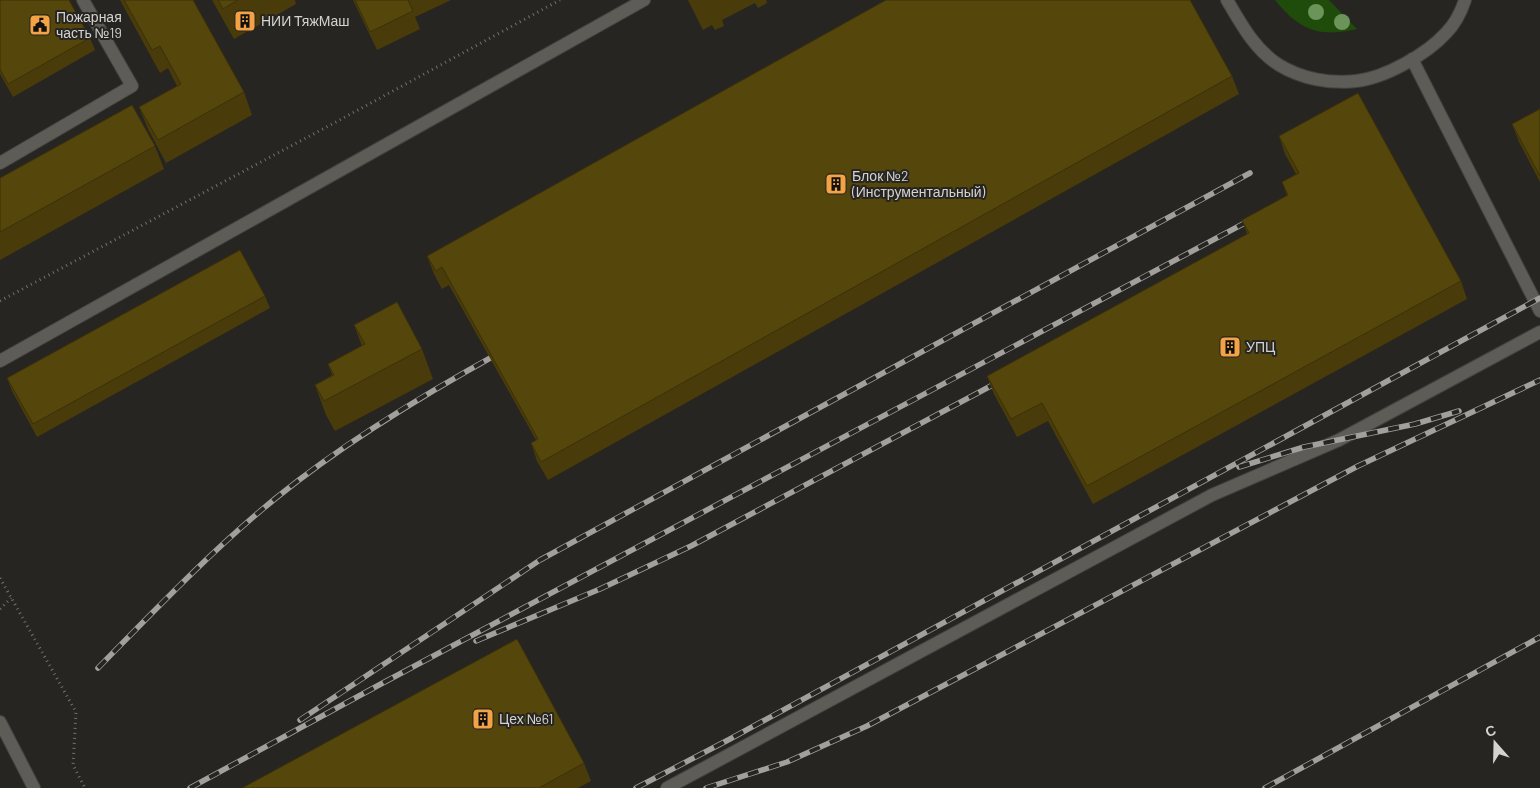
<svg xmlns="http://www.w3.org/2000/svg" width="1540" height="788" viewBox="0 0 1540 788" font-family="Barlow,sans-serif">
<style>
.green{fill:#1f4c0b}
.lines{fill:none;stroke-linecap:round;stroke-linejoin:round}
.minor-casing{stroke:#42413e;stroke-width:14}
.path{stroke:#72716e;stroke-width:3;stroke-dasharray:1 4;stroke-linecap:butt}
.minor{stroke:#5d5c57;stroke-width:12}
.rail-casing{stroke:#a1a09d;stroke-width:5.5}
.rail{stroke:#262521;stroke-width:4;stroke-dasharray:11;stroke-linecap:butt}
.tree{fill:#6a9459}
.wall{fill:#493c0a}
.building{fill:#55460c;stroke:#3c3108}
.labels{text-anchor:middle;stroke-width:4;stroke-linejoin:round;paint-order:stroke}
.poi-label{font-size:14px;fill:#d4d3d1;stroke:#262521;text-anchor:start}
</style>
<rect width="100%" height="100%" fill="#262521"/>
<path class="green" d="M1275,0h54l28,29c-38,9 -58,1 -82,-29z"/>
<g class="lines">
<g class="minor-casing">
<path id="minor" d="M1227,0c14,24 28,50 52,65 23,14 51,19 77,16 29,-3 71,-27 90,-48 9,-9 15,-21 19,-33
M1412,59l128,252
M0,163l132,-77 -49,-86
M0,361l644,-361
M0,722l34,66
M667,788l545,-293 127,-55 201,-108"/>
</g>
<path class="path" d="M0,301l336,-179 224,-122
M0,578l76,134 -3,53 12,23
M0,609l11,-11"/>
<use href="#minor" class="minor"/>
<g class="rail-casing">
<path id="rail" d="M1239,467l65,-20 111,-23 44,-13
M476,641l124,-52 91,-43 311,-166
M98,668c57,-58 114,-118 178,-170 69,-56 147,-103 225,-146
M300,720l240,-160 710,-387
M190,788l189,-103 877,-468
M636,788l94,-49 810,-441
M706,788l81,-26 80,-36 491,-260 182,-86
M1265,788l275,-151"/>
</g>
<use href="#rail" class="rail"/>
</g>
<g class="tree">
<circle cx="1316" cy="12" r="8"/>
<circle cx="1342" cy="22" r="8"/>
</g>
<path class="wall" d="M0,0l90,38 5,12 -82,47 -13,-23z
M120,0h73l51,92 8,23 -86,48 -18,-34 -9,-22 38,-21 -9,-18 -8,5z
M212,0h83l1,4 -62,35z
M353,0h98l-36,17 5,12 -43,21z
M688,0h78l1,3 -9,5 -3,-5 -33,17 2,6 -9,4 -3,-5 -9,5z
M1232,76l7,18 -691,386 -11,-19 -6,-18 5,-3 -87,-155 -7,4 -8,-15 -7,-18z
M1540,109v73l-21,-40 -7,-18z
M1279,136l182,145 6,18 -374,205 -45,-83 -31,16 -23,-43 -7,-18 260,-142 -5,-14 45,-24 -5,-14 14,-8 -11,-20z
M155,146l9,23 -164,91v-82z
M265,296l5,12 -233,129 -25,-46 -5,-13z
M354,325l68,24 11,30 -98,52 -9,-16 -11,-30 17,-10 -4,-11 34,-18z
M584,763l7,18 -13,7h-336z"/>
<path class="building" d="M0,0h69l21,38 -82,46 -8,-15z
M124,0h69l51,92 -86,48 -19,-33 42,-23 -21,-38 -8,4z
M218,0h20l-15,9z
M355,0h53l5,11 -43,21z
M886,0h304l42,76 -691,386 -10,-19 7,-4 -96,-172 -6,4 -9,-15z
M1358,93l103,188 -374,205 -45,-83 -31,16 -24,-43 262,-143 -7,-13 46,-25 -6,-13 17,-9 -20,-37z
M132,105l23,41 -155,86v-54z
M1540,109v67l-28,-52z
M240,250l25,46 -232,128 -26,-46z
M397,302l25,47 -98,52 -9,-16 19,-10 -6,-11 37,-20 -11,-19z
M517,639l67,124 -45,25h-297z"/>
<defs>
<g id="building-square" transform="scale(1.125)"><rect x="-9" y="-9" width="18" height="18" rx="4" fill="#f4a344" stroke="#262521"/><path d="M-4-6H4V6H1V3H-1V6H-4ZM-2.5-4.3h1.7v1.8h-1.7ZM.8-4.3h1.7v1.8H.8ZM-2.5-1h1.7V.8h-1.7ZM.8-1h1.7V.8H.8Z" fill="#111"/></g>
<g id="civic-square" transform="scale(1.125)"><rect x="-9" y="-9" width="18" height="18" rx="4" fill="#f4a344" stroke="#262521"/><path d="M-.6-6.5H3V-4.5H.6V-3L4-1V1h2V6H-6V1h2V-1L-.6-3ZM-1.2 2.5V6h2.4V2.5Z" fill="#111"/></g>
</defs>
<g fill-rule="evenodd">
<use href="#building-square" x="245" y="21"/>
<use href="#civic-square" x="40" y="25"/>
<use href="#building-square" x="836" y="184"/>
<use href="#building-square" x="1230" y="347"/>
<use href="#building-square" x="483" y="719"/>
</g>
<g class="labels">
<g class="poi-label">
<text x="56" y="22">Пожарная<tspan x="56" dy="16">часть №19</tspan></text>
<text x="261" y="26">НИИ ТяжМаш</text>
<text x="852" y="181">Блок №2<tspan x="852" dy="16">(Инструментальный)</tspan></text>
<text x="1246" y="352">УПЦ</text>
<text x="499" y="724">Цех №61</text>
</g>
</g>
<g transform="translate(1495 743) rotate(340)" stroke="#262521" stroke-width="4" paint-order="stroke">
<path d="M0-4L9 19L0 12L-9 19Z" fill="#d4d3d1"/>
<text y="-8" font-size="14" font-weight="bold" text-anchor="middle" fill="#d4d3d1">С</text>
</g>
</svg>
